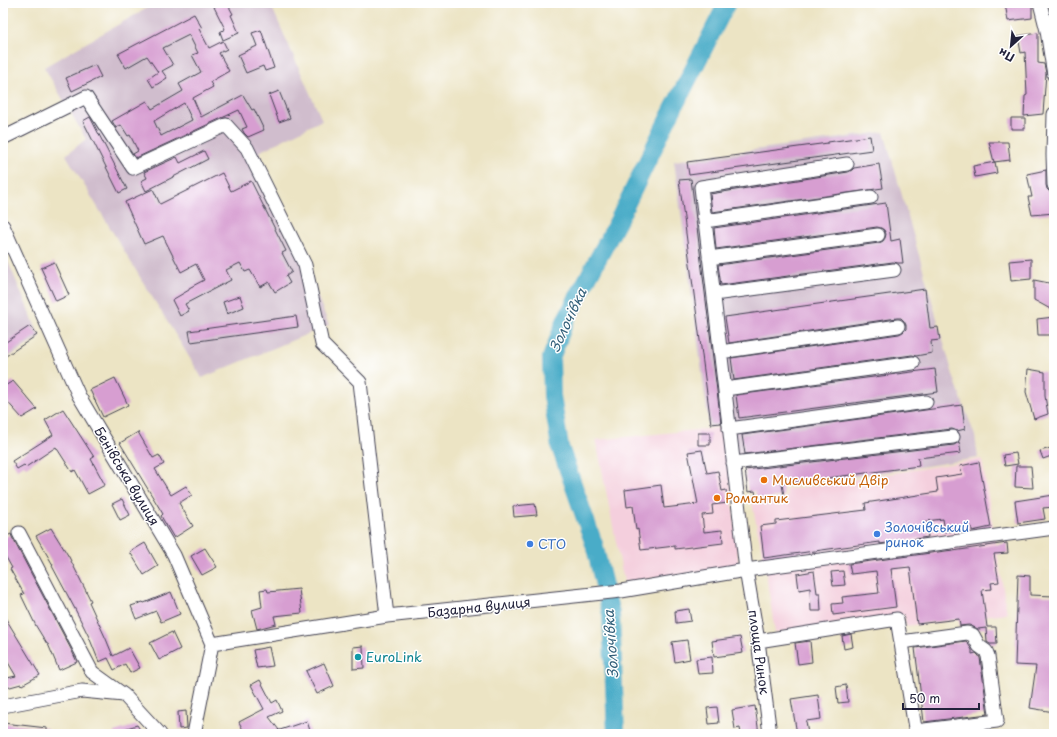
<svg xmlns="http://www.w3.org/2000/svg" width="1057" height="737" viewBox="0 0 1057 737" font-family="'Playpen Sans',sans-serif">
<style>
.built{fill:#f4cfdd}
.industrial{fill:#d0bdcd}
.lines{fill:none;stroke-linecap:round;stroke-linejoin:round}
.river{stroke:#48acc8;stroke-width:18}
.building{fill:#d79ed1;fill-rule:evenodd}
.minor-casing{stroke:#403f50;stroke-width:15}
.minor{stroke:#fff;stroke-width:13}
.food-dot{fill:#e8710a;stroke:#fff;stroke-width:1.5}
.shop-dot{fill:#3f7fe0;stroke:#fff;stroke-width:1.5}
.culture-dot{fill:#0f9aa8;stroke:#fff;stroke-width:1.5}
.labels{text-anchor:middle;stroke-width:3;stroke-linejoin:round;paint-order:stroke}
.street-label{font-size:13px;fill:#22223b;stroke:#fff}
.food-label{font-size:13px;fill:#c56008;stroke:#fff;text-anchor:start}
.shop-label{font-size:13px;fill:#366cbe;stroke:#fff;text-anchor:start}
.culture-label{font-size:13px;fill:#0d838f;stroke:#fff;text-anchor:start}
.water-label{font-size:14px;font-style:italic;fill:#33607a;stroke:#fff}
</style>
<rect width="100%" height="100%" fill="#fff"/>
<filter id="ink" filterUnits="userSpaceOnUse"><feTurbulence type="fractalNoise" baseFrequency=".025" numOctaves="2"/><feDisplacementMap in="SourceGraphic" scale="8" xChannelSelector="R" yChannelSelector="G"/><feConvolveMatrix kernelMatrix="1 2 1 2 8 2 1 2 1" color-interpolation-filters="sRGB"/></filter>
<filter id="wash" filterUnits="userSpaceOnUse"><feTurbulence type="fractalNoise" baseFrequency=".012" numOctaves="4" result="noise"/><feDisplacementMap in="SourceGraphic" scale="16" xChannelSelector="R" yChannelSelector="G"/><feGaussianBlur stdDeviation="0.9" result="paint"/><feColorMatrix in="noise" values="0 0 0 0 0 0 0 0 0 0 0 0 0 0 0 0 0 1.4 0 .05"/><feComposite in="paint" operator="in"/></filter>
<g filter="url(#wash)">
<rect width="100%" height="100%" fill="#ece4c4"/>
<path class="built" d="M726,427l13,140 -115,15 -28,-142z
M982,459l25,154 -101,13 -2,-11 -129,18 -10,-67 -13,-63 35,-6 -1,-7z"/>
<path class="industrial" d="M156,3h114l52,117 -63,32 70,173 -127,53 -56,-91 -80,-132 20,-16 -42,-72z
M884,132l69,243 22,61 3,22 -58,9 -136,19 -4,-27 -42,6 -6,-41 -23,3 -35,-266z
M3,250l37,87 -37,24z"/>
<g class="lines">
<path class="river" d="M616,734l-5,-120 -17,-70 -34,-97 -8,-51 -1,-38 15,-39 52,-98 49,-100 60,-118"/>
</g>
<g id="blocks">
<path class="building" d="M221,3h6l6,11 -2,1 8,18 -16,7 -3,-8 5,-3 -11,-22z
M1005,3h27v15l-24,3z
M194,14l8,14 -3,1 10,19 14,-7 4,8 -8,4 10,18 -19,11 3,5 -20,11 8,19 42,-22 9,15 2,-1 10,21 -16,7 -4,-4 -2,-4 5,-2 -8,-17 -103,48 -3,-4 5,-3 -8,-16 -2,1 -7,-11 -5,3 -4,-7 35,-20 5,8 31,-18 -4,-7 22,-12 -9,-17 6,-2 -9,-18 -26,13 10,17 -11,6 5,7 -14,9 -5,-8 10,-7 -11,-16 -21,12 -8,-14zM184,103l8,17 -31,16 -7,-15z
M261,30l13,38 -9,3 -2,-5 -17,7 -8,-18 19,-9 -5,-13z
M1038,33v30l6,1 2,9 -3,41 -19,2 1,-20 2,-1 -2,-43 -4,1 -3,-17z
M95,65l6,12 -29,14 -6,-13z
M279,91l11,27 -11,4 -10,-27z
M90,117l37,72 -8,4 -36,-72z
M1011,118h14v11h-14z
M870,136l2,14 -183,25 -2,-13 141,-19v-1z
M989,142h19l2,18 -16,2z
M204,151l4,8 -62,32 -5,-10 6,-3 -3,-6 33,-15 3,6z
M995,162l2,11 -22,4 -2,-11z
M879,164l4,24 -171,24 -2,-18 138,-22 4,-2 2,-2z
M1046,170v15l1,4 3,3 1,3h2l1,18 -22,2 -4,-18h4l-5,-23z
M222,173l9,18 20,-10 35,70 -4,2 10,19 -6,4 4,7 -15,9 -6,-10 -9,5 -10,-17 -5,2 -5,-9 -14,7 5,10 -46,24 4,7 -9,5 -8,-16 17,-10v-2l15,-8 -8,-16 -15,8 -18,-36 -19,8 -19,-42 28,-13 7,15z
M691,179l30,244 -10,1 -32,-244z
M886,203l5,38 9,-2 3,24h-5l-5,-1 -172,23 -3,-20 161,-22 4,-2 2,-3 1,-4 -2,-4 -3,-2 -4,-1 -161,22 -2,-21z
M1031,259v20l-20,2 -2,-20z
M54,262l15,33 -13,6 -15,-33z
M1034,280l20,4v27l-20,-11z
M925,289l5,39 8,-1 2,13 -9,1 1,12 -16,3 -4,-1 -178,25 -3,-22 168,-24 4,-2 3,-3v-4l-2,-4 -3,-3h-4l-168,25 -4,-26z
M240,296l4,11 -17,7 -4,-12z
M296,316l2,11 -107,15 -2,-11z
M1054,317v18h-16l-1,-16z
M30,326l7,9 -34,23v-14z
M935,369l3,23 -199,26 -3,-23z
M1028,369l17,3v24l3,18 -14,5 -8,-27z
M115,378l13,27 -25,12 -13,-27z
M13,381l24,28 -15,9 -19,-21v-10z
M962,405l3,24 -8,2 -5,-2 -207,25 -3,-19z
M63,409l31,48 -3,2 14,26 -17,9 -13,-24 -3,2 -16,-25 -30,20 -2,-2 -7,4 -5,-8 41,-26 -8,-15z
M138,432l15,26 6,-3 5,9 -9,5 16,26 15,-9 6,9 -13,8 14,23 -19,12 -13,-22 2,-2 -43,-71z
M698,433h12v12h-12z
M959,442l2,11 -43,5 1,8 -137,18 2,12 -27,4 -2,-9 -7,1 -3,-22 209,-25z
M1054,447v8l-11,4 -3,-8z
M702,450l5,23 11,-2 4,20 4,-1 2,13 -16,2 1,9 -11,1 2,17 18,-2 1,13 -48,6v-3l-34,4 -3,-21 -2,1 -3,-24 -6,1 -2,-17 36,-5 3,23 34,-4 -10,-52z
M1016,453l2,11 -13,2 -2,-11z
M979,462l12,65 -19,4v-4l-27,5 -2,-13 -17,2 2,16 -48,7v-2l-116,16 -4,-32 16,-2v-3l90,-11 -1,-7 73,-11 -2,-14 26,-4 -2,-8z
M1016,466h15l2,22 -18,-1z
M1054,495v12l-11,1 2,11 -27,4 -3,-22z
M122,499l8,16 -10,5 -8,-16z
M535,504l2,11 -23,2 -1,-11z
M51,528l18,29 22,44 -2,1 17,37 7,17 16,-8 11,20 -10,5 -5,-9 -11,6 -6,-12 -9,4 -10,-25 -14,-28 -23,-43 1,-1 -17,-29z
M11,534l1,3 60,114 5,11 -18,8 -11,-26h-1l-11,-18 -15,-31 3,-1 -14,-25 2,-1 -9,-16v-14z
M145,543l13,23 -14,9 -14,-23z
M1007,543l1,10 -14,1 5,28 -8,1 1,6 -10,1 5,37h9l1,17h-7l-3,-2 -1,-14 -8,1 -9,-4 -9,1 -1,-7 -42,5 -7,-57 -19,2 5,38 -63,8 -1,-11 11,-1 -1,-6 37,-4 -3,-22 -25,3 -2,-10 104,-14v1z
M205,548l12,19 -15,8 -11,-19z
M814,571l3,22h3l1,18h-10l-1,-23 -11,2 -2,-16z
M843,571l2,14 -12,1 -2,-14z
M1018,575l12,1v19l24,1v116l-24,-4 6,-42 -21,-1z
M267,589l1,3 31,-3 3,24 -28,3 2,8 -19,5 -5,-19 10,-3 -2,-17z
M171,592l9,22 -19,8 -5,-11 -20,8 -5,-13 12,-4 1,1z
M689,609l2,12 -15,2 -1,-12z
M3,614l37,61 -18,10 -1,-1 -18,5v-10l13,-3 -13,-22z
M172,632l8,17 -21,11 -9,-17z
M851,634l2,13 -9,2 -2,-13z
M740,637l3,16 -29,4 -2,-16z
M687,640l3,19 -15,3 -3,-20z
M810,641l2,21 -14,2 -3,-21z
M966,641l1,1 5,8v4l4,-1 3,3 1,2 8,56 -64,8 -9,-74z
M363,646l1,22 -11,1v-22z
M269,647l4,19 -16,2 -4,-18z
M712,657l1,16 -15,1 -2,-15z
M324,663l10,23 -17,8 -11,-23z
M260,680l12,23 5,-3 5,11 -13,6 10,13 -2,1 30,-10 4,13h-66l-6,-12 25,-13 -13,-24z
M846,685l2,17 -10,1 -2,-16z
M818,695l3,24 -15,2 2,13h-11l-6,-35z
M755,706l4,28h-18l-1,-6 -5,1 -3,-19z
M717,707l2,16 -10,1 -2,-16z
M186,711l1,17 -8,1 -1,-17z
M3,723l44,5v6h-44z
M137,725l6,9h-29v-2z"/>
</g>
</g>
<g filter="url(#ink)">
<use href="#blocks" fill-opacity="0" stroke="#403f50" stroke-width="1"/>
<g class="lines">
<g class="minor-casing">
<path id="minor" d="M1040,3l7,28 7,44
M1054,114l-1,41 1,30
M3,138l83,-41 47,71 93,-43 21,23 58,117 17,79 38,38 27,234
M705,221l166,-24
M3,226l76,170 95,159 38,89 -18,90
M709,258l169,-23
M714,294l180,-24
M720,352l178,-26
M725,389l188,-26
M729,429l197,-27
M733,463l220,-26
M19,533l73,139 32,23
M758,641l139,-22 19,115
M901,642l66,-9 6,2 6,11 7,5 2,5 9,65 -81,10
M212,644l175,-28 234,-25 125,-21 308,-42
M3,706l79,-15 42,4 36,39
M770,734l-12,-93 -12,-71 -45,-383 146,-23"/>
</g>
<use href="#minor" class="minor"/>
</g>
</g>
<g class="food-dot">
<circle cx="764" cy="480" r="4"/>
<circle cx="717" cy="498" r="4"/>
</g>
<g class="shop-dot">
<circle cx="877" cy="534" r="4"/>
<circle cx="530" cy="544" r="4"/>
</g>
<circle class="culture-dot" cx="358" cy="657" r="4"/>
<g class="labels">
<g class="street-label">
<text transform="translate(127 476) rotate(59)" y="5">Бенівська вулиця</text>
<text transform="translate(479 607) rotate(-6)" y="5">Базарна вулиця</text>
<text transform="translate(759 652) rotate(82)" y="5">площа Ринок</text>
</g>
<g class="food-label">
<text x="772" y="485">Мисливський Двір</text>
<text x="725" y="503">Романтик</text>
</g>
<g class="shop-label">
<text x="885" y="532">Золочівський<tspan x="885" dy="15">ринок</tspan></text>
<text x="538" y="549">СТО</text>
</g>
<g class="culture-label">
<text x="366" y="662">EuroLink</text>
</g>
<g class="water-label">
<text transform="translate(568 320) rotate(-65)" y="5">Золочівка</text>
<text transform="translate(611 644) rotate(-94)" y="5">Золочівка</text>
</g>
</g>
<rect width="1057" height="737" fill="none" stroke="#fff" stroke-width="16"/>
<g transform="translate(1011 46) rotate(207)" stroke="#ffffff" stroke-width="3" paint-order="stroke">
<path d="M0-3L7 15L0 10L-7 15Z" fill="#22223b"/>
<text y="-6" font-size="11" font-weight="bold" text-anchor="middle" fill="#22223b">Пн</text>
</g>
<path d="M903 703v6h76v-6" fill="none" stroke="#22223b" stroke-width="2"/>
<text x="909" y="703" font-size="12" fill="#22223b" stroke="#ffffff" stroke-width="3" paint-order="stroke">50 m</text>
</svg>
